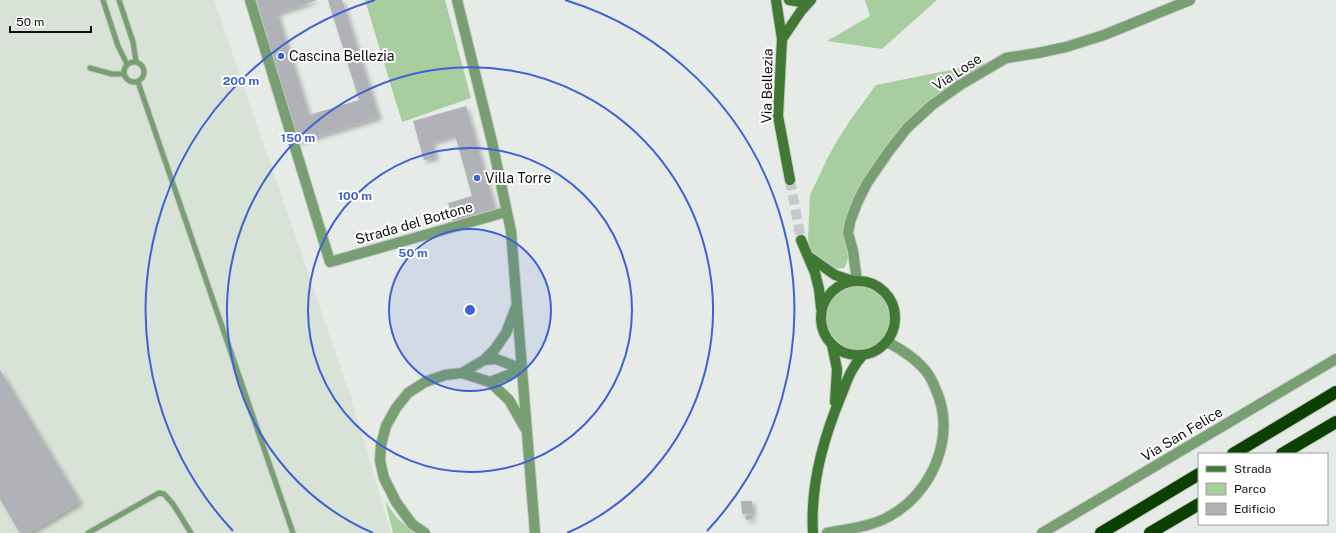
<svg xmlns="http://www.w3.org/2000/svg" width="1336" height="533" viewBox="0 0 1336 533" font-family="'Public Sans',sans-serif">
<style>
.built{fill:#d9e2d7}
.green{fill:#a8cea0}
.building{fill:#b0b2b7;filter:url(#shadow)}
.lines{fill:none;stroke-linecap:round;stroke-linejoin:round}
.secondary-tunnel{stroke:#c6cac6;stroke-width:10;stroke-dasharray:10 5;stroke-linecap:butt}
.lane-casing{stroke:#c4c8c4;stroke-width:7}
.street-casing{stroke:#c4c8c4;stroke-width:12}
.secondary-casing{stroke:#c4c8c4;stroke-width:12}
.highway-casing{stroke:#c4c8c4;stroke-width:14}
.lane{stroke:#789f71;stroke-width:5}
.street{stroke:#789f71;stroke-width:10}
.secondary{stroke:#3f7934;stroke-width:10}
.highway{stroke:#0c4001;stroke-width:12}
.ring{fill:none;stroke:#3d62d4;stroke-width:2}
.poi-dot{fill:#3d62d4;stroke:#fff;stroke-width:1.5}
.labels{text-anchor:middle;stroke-width:4;stroke-linejoin:round;paint-order:stroke}
.poi-label{font-size:14px;fill:#0e0f0e;stroke:#fff;text-anchor:start}
.street-label{font-size:14px;fill:#0e0f0e;stroke:#fff}
.centre{fill:#3d62d4;stroke:#fff;stroke-width:2}
.ring-label{font-size:12px;text-anchor:middle;font-weight:bold;fill:#3d62d4;stroke:#fff;stroke-width:4;stroke-linejoin:round;paint-order:stroke}
</style>
<defs>
<filter id="shadow"><feDropShadow dx="3" dy="3" stdDeviation="2" flood-color="#0004"/></filter>
</defs>
<rect width="100%" height="100%" fill="#e7ebe7"/>
<path class="built" d="M0,0h214l138,400 39,133h-391z"/>
<path class="green" d="M365,0h80l26,98 -69,24z
M865,0h72l-55,49 -55,-8 43,-25z
M990,62l-61,40 -83,118c-1,4 -4,9 -3,13 1,14 10,21 1,35l-13,1 -18,-13 -5,-16 2,-45 18,-38 10,-18 13,-20 25,-34z
M821 318a37 37 0 1 1 74 0a37 37 0 1 1-74 0Z
M385,501l11,16 18,16h-21z"/>
<path class="building" d="M253,0h64l-40,13 32,102 50,-15 -31,-100h14l37,117 -81,25z
M466,106l29,103 -42,12 -5,-18 24,-7 -17,-61 -23,7 4,15 -12,3 -11,-39z
M0,370l80,132 -51,31h-9l-20,-34z
M741,501h11l1,12 -11,1z
M745,516h8v3l-7,1z"/>
<g class="lines">
<path class="secondary-tunnel" d="M790,180l11,60"/>
<g class="lane-casing">
<path id="lane" d="M103,0l15,46 9,18
M119,0l14,42 3,19
M124 72a10 10 0 1 1 20 0a10 10 0 1 1-20 0Z
M90,68l22,6h12
M138,82l155,451
M88,533l71,-40 5,1 9,10 18,29"/>
</g>
<g class="street-casing">
<path id="street" d="M250,0l80,262 176,-50
M457,0l35,142 19,89 24,302
M857,281l-4,-30 -5,-18 2,-11 7,-19 10,-20 22,-32 18,-23 25,-23 28,-20 46,-27 32,-5 28,-6 38,-12 86,-35
M484,360l12,-1 26,10
M462,373l28,9 19,18 16,28
M490,382l21,-8 11,-5
M425,533l-13,-9 -16,-22 -12,-24 -4,-17 1,-16 5,-19 10,-18 12,-15 17,-11 20,-7 17,-2 22,-13 11,-11 11,-16 10,-26
M827,533c20,-4 43,-6 61,-16 44,-23 69,-81 48,-127 -2,-5 -5,-12 -8,-16 -9,-13 -27,-25 -41,-32
M1042,533l294,-174"/>
</g>
<g class="secondary-casing">
<path id="secondary" d="M776,0l6,39 -4,77 12,64
M789,0l12,2 9,-2
M782,39l19,-28 10,-11
M801,240l14,33 4,16 2,19
M808,256l27,19 18,6
M821 318a37 37 0 1 1 74 0a37 37 0 1 1-74 0Z
M832,345l5,24 -2,33
M813,533c-3,-47 10,-94 28,-137 6,-15 10,-28 21,-40"/>
</g>
<g class="highway-casing">
<path id="highway" d="M1233,454l103,-62
M1282,454l54,-32
M1101,533l98,-59
M1150,533l49,-29"/>
</g>
<use href="#lane" class="lane"/>
<use href="#street" class="street"/>
<use href="#secondary" class="secondary"/>
<use href="#highway" class="highway"/>
</g>
<circle cx="470" cy="310" r="81" fill="#3d62d4" fill-opacity=".12"/>
<g class="ring">
<circle cx="470" cy="310" r="81"/>
<circle cx="470" cy="310" r="162"/>
<path d="M373 533A243 243 0 1 1 567 533"/>
<path d="M233 531A324 324 0 0 1 375 0M565 0A324 324 0 0 1 707 531"/>
</g>
<g class="poi-dot">
<circle cx="281" cy="56" r="4"/>
<circle cx="477" cy="178" r="4"/>
</g>
<g class="labels">
<g class="poi-label">
<text x="289" y="61">Cascina Bellezia</text>
<text x="485" y="183">Villa Torre</text>
</g>
<g class="street-label">
<text transform="translate(957 72) rotate(-33)" y="5">Via Lose</text>
<text transform="translate(767 86) rotate(-89)" y="5">Via Bellezia</text>
<text transform="translate(414 223) rotate(-16)" y="5">Strada del Bottone</text>
<text transform="translate(1182 434) rotate(-31)" y="5">Via San Felice</text>
</g>
</g>
<circle cx="470" cy="310" r="6" class="centre"/>
<g class="ring-label">
<text x="241" y="85">200 m</text>
<text x="298" y="142">150 m</text>
<text x="355" y="200">100 m</text>
<text x="413" y="257">50 m</text>
</g>
<rect x="1198" y="453" width="130" height="72" fill="#ffffff" stroke="#9f9f9f"/>
<rect x="1206" y="466" width="20" height="6" fill="#3f7934" stroke="#9f9f9f"/>
<text x="1234" y="473" font-size="12" fill="#0e0f0e">Strada</text>
<rect x="1206" y="483" width="20" height="12" fill="#a8cea0" stroke="#9f9f9f"/>
<text x="1234" y="493" font-size="12" fill="#0e0f0e">Parco</text>
<rect x="1206" y="503" width="20" height="12" fill="#b0b2b7" stroke="#9f9f9f"/>
<text x="1234" y="513" font-size="12" fill="#0e0f0e">Edificio</text>
<path d="M10 26v6h81v-6" fill="none" stroke="#0e0f0e" stroke-width="2"/>
<text x="16" y="26" font-size="12" fill="#0e0f0e" stroke="#ffffff" stroke-width="3" paint-order="stroke">50 m</text>
</svg>
